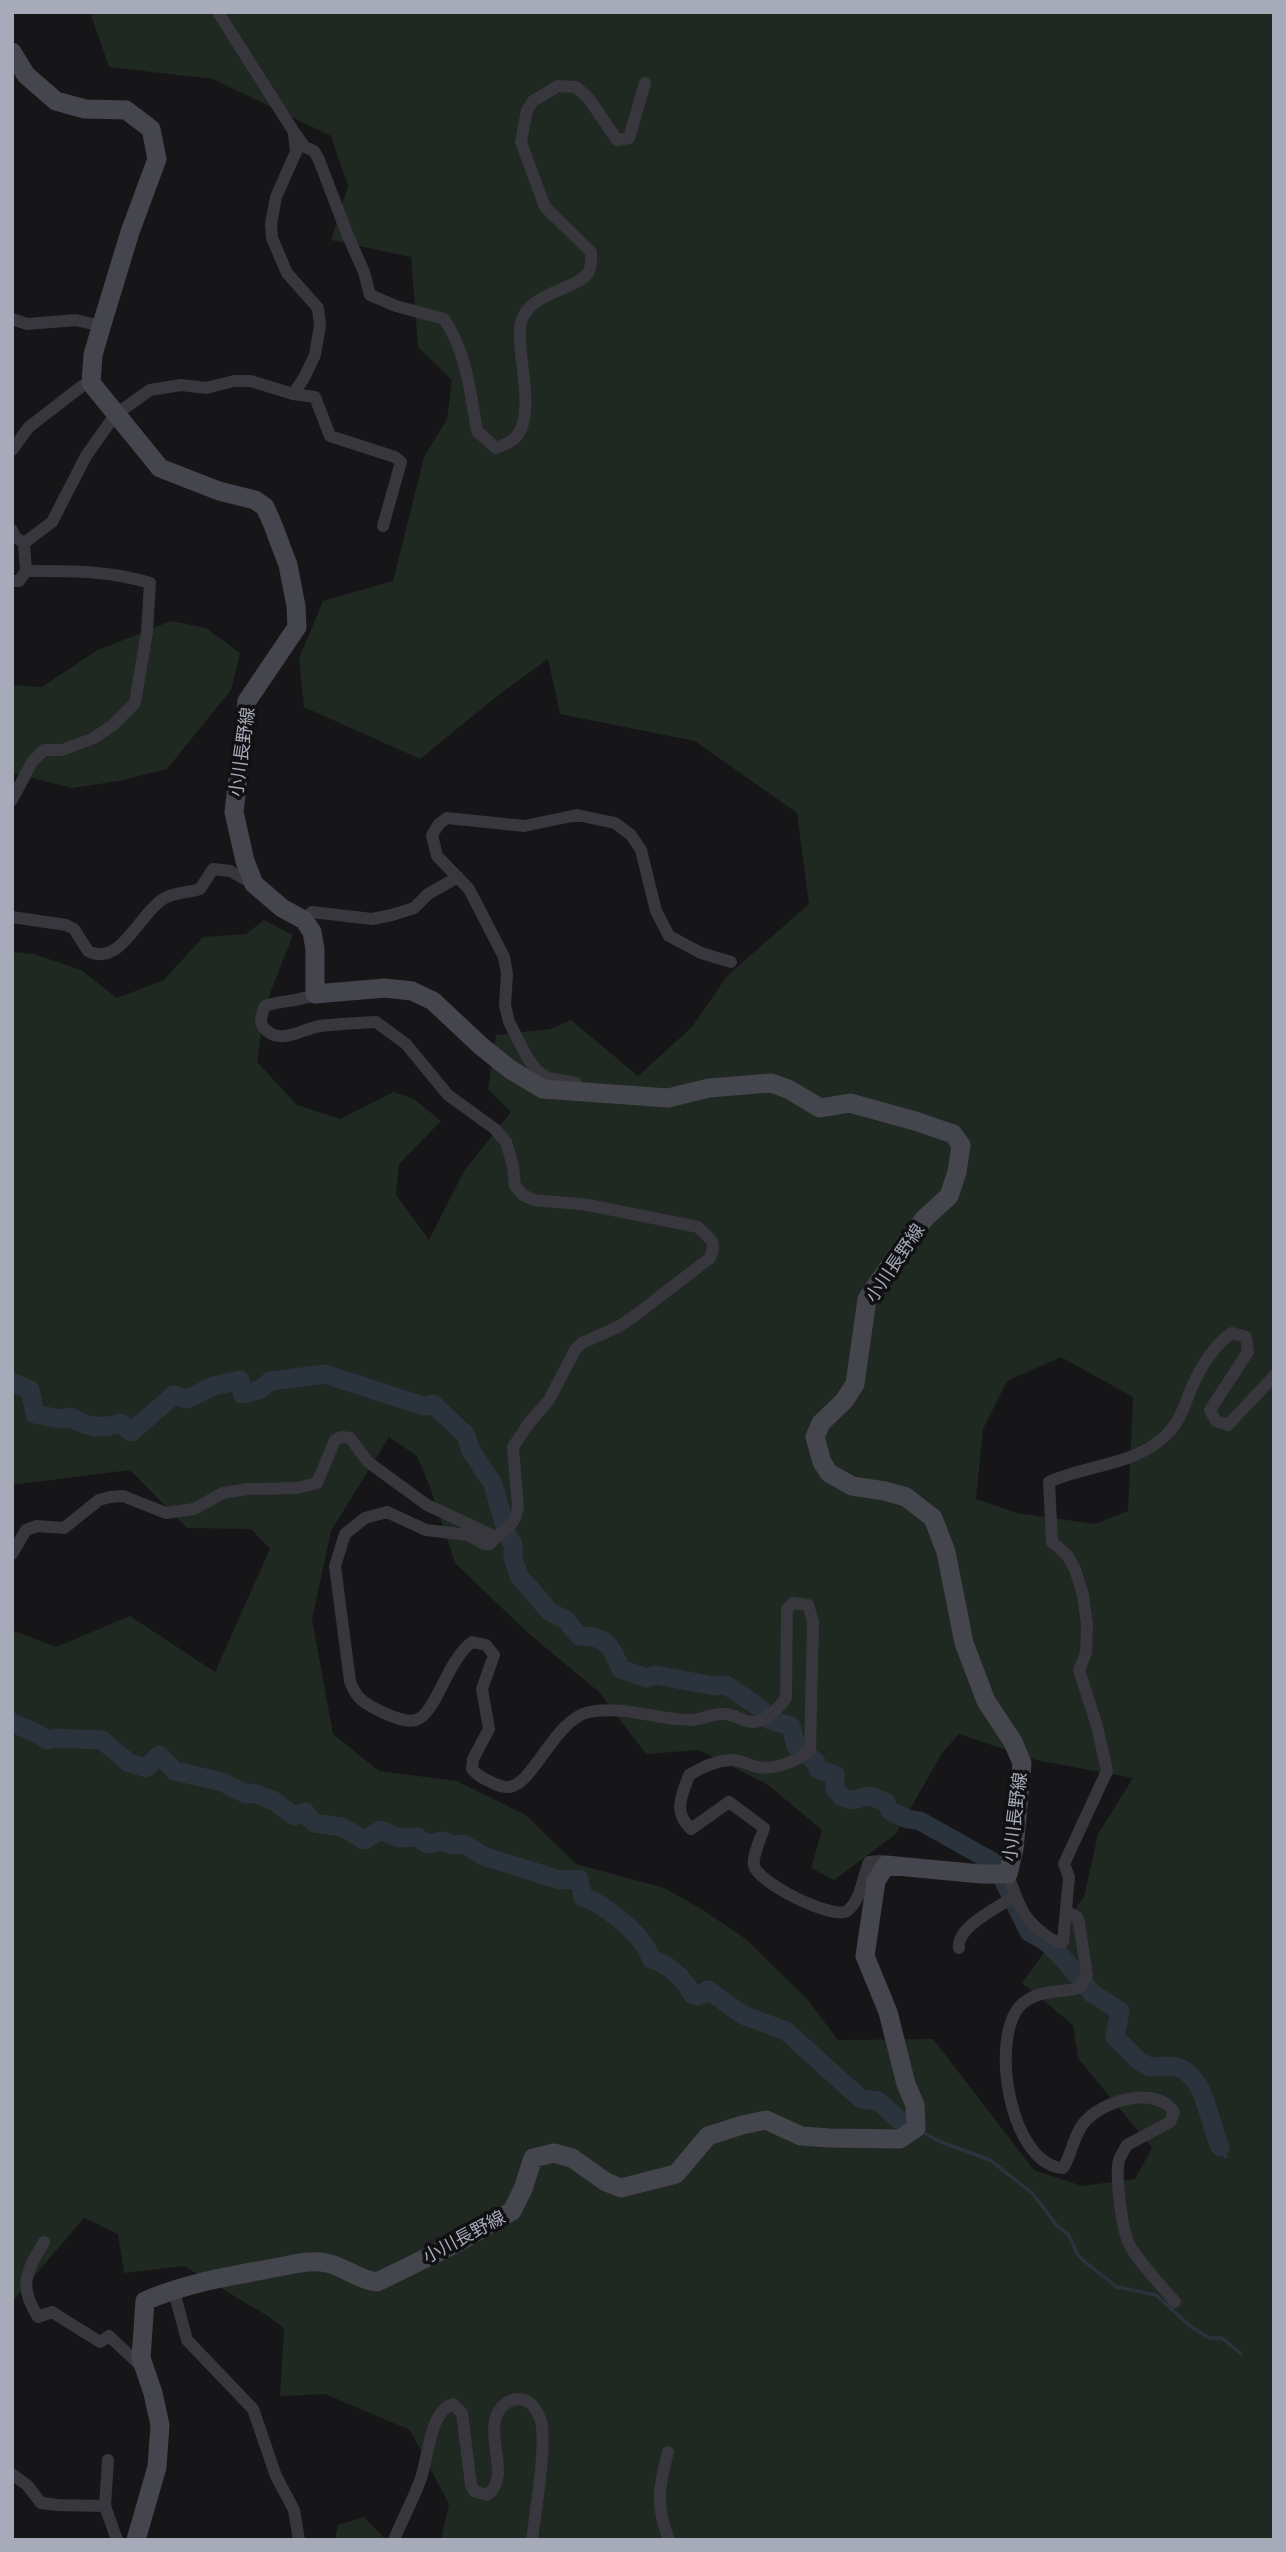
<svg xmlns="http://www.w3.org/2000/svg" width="1286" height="2552" viewBox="0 0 1286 2552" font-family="Barlow,'Noto Sans JP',sans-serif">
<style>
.green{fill:#202822;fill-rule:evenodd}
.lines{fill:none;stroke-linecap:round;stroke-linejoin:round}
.stream{stroke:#2b333d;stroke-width:3.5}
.river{stroke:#2b333d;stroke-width:19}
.street{stroke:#37373d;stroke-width:12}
.secondary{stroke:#45464d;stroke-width:19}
.labels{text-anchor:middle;stroke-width:7;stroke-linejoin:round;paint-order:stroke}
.street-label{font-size:18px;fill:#a7aab9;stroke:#111113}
</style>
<rect width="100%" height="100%" fill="#161618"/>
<path class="green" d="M90,12h1184v2528h-833l8,-36 -39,-74 -85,-36 -45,2 4,-68 -18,-13 -82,-49 -60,7 -6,-39 -34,-16 -72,84v-672l44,17 74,-31 85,56 55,-123 -19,-20 -64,-1 -57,-58 -118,15v-533l22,2 47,16 36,28 47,-18 39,-43 43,-3 18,-14 29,15 -28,71 -8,56 40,43 43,14 54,-27 20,7 27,22 -42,43 -3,31 33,45 35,-69 47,-59 -23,-23 8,-54 54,-6 21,-9 67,56 54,-49 35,-51 82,-72 -12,-91 -102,-72 -135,-27 -12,-55 -47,34 -81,66 -116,-52 -5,-48 24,-58 70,-20 31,-124 23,-38 5,-39 -34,-33 -7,-90 -80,-17 17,-54 -17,-50 -118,-57 -104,-12zM1061,1357l72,40 -5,114 -33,13 -78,-11 -41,-14 7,-70 24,-48zM389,1437l28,19 13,31 25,76 73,70 71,59 47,62 53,-4 68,34 55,46 -11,38 23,12 62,-46 46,-81 17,-19 77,26 97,18 -35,56 -14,63 -62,86 51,42 5,33 74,90 -17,31 -53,7 -48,-16 -101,-131 -95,1 -31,-41 -60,-59 -44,-30 -39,-22 -88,-24 -50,-49 -69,-34 -78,-10 -46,-37 -21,-115 19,-88z
M171,621l35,7 34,25 -9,37 -64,79 -48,12 -47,7 -60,-15v-88l30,2 54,-36z
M364,2517l22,23h-51l3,-15z"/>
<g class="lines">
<path class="stream" d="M920,2131l21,11 49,18 43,34 25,33 10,7 11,23 38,30 39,8 34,31 19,12h13l19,16
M1220,2147l6,10"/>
<path class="river" d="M12,1382l18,8 5,24 26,5 10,-2c15,11 32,12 50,6l10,9 43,-37 13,4 27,-13 26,-6 2,14 19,-5 9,-8 55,-7 98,32 10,-2 33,31 4,14 23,35 15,53 5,7v14l6,18 31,36 16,8 13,16c28,0 31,9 42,33l25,9 9,-3 60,11 11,-1 34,23 10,12 21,6 5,20 20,16 2,7 17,6v14l7,8 10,3 17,-4 17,6 4,9 18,8 12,2 75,42 34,69 16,9 15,14 33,39 27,17 -5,26 23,23 11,7c10,0 23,-3 33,2 24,12 28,57 38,78
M12,1722c12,7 25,9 35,18l9,-2 46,2 27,23 17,5 13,-13 16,16 47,11 24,12 7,-1 21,8 20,15 11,-4 9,11 28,4 22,13 17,-10 18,8 18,-1 10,7 16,-3 8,4 13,-1 19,12 77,24 19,-1 4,18c21,7 62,39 68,62 16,4 34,20 41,35l6,2 10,-6 35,25 43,16 75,68 17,2 25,22"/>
<path class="street" d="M218,12l76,120 11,15 9,4 5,9 29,76 16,36 6,23 26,11 48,13c23,34 26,73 33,112l19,17c7,-3 14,-5 19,-10 22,-22 2,-81 5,-110 3,-36 58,-38 68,-55 4,-6 3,-15 3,-21l-46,-45 -24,-65 6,-32 6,-9 25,-15 18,1 13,12 28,41 12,-2 16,-55
M12,319l15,5 49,-4 25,6
M293,394l22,3 15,39 65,21 6,5 -18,64
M12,450l17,-23 53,-41 9,-3
M12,530l3,7 9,6
M12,581h7l7,-10 -2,-28 28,-21 34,-66 29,-41 35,-25 31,-5 25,3 28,-7h17l42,13 11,-16 11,-23 5,-30 -2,-17 -31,-35 -15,-35 -1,-14 5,-27 20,-45 -2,-18
M12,800l20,-38 12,-12h18l32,-12 19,-13 22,-22 12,-71 3,-49c-41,-13 -82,-12 -124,-12
M12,917l54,8 8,4 14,22c32,17 51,-37 75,-52 11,-7 25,-6 37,-10l13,-20 17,2 24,13
M304,920l8,-8 60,7 20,-4 22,-7 14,-14 30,-17
M315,994c-15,8 -34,6 -50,12 -4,10 -7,18 2,25 16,13 35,-2 53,-5 18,-2 37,-3 56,-4l30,22 42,51 47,34 11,13 7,24 2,20 8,9 11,5 54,5 110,22 14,14 1,8 -3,9 -77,59 -15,10 -36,16 -7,7 -26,50 -20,23 -16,24 5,60c-5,26 -16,20 -28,37h-6l-16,-9 -42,-5 -39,-18 -22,6 -20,16 -10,32 15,115c6,19 17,24 34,32 9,4 22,10 32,7 20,-6 31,-60 56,-78l14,3 8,10 -12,34 7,40 -16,30 -1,10c5,6 10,9 17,12 6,3 13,7 20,6 25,-3 45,-67 80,-75 33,-7 69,8 101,8 11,0 21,-6 32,-6 11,-1 20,7 30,8 12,1 28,-15 34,-24l1,-89 6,-6 15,2 5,17 -3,129c-15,10 -35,19 -53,16 -9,-2 -17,-8 -27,-7 -15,1 -28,7 -41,15 -7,22 -17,35 2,54l38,-27 35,26c-3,10 -12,28 -10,37 3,18 79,55 93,46 14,-10 16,-35 22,-49l12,-1 5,4
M576,1083l-28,-5 -12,-8 -9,-13 -18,-35 -4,-17 2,-31 -3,-17 -35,-68 -32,-33 -5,-21 7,-11 8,-6 77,8 53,-11 38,8 16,12 10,15 15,61 13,25 32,17 30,9
M12,1554l14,-24 11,-4 27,2 35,-28 11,-3 13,-1 43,17 28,-4 29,-16 25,-4 49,-1 20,-5 18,-43 6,-3 9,1 18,24 59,43 67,31
M1008,1874c11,34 16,49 48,68h7l6,-65 -5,-13 43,-93 -10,-45 -18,-56 7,-17 1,-28 -4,-30 -8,-26 -8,-14 -15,-13 -3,-60c39,-18 88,-16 119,-49 12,-12 17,-29 23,-44 8,-19 24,-46 41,-56l14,4 2,15 -38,58 6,11 12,4 46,-49
M1066,1911l11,6 2,6 8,52 -8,13c-19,5 -40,1 -57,16 -34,32 -12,161 41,164 9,-14 10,-31 20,-44 17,-23 73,-40 91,-12l-4,10 -43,23c-3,5 -6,10 -8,15 -4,16 3,72 11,86 12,20 30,38 45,56
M959,1948c-3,-21 40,-41 56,-52
M44,2242c-18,30 -26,44 -6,75l14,-5 48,30 9,-6 33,31
M173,2288l14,52 66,69 23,67 18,34 5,30
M668,2452c-9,35 -13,53 1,88
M12,2474l15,11 14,18 17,2 47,1 12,34
M105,2506l3,-46
M394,2540c8,-21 20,-41 27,-62 7,-19 9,-68 32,-74l9,9 9,72 3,6 13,4c28,-20 -10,-69 18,-91 6,-5 12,-6 20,-4 9,4 16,17 17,26 3,31 -6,82 -10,114"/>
<path class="secondary" d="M12,52l14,23 30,26 29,8 41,1 25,19 6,30 -27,73 -28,92 -9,31 -2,28 69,85 59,23 36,9 10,7 8,18 15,40 8,41 1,21 -50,74 -13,111 11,49 9,23 28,24 22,12 8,12 3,17v45l70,-6 27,3 21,10 48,45 30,24 32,19 125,9 41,-10 62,-5 17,6 32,19 30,-5 65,18 38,13 8,11 -4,27 -8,24 -24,22 -16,20 -42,61 -12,85 -11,17 -23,22 -6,14 7,25 7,11 23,13 33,5 21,6 27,21 13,34 18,91 22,58 27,41 9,21 -8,86 -6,25h-27l-95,-9 -10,16 -11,75 23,56 18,72 9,21 1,23 -16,11 -70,-1 -29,-2 -35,-16 -24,5 -34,11 -32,38 -55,14 -15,-6 -34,-24 -18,-5 -21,5 -10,31 -11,22 -55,32 -80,39c-19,-2 -32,-15 -50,-19 -18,-4 -35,2 -53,5 -44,8 -88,15 -129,33l-4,57 12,35 7,32 -3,42 -21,73"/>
</g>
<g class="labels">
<g class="street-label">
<text transform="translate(242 752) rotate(-82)" y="6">小川長野線</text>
<text transform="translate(895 1263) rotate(-56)" y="6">小川長野線</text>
<text transform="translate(1015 1817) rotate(-83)" y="6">小川長野線</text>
<text transform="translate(464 2237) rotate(-28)" y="6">小川長野線</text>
</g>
</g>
<rect width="1286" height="2552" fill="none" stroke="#a7aab9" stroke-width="28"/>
</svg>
